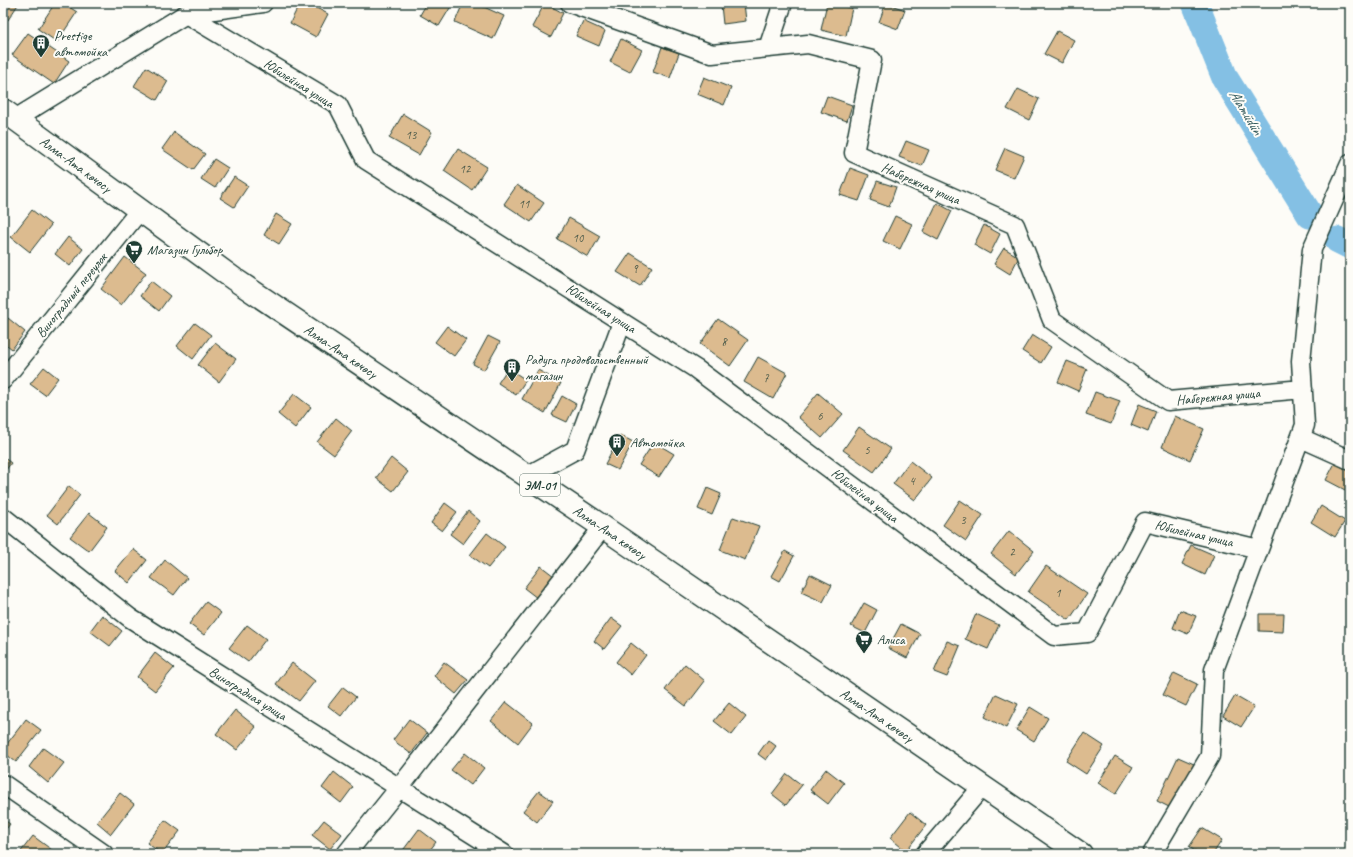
<svg xmlns="http://www.w3.org/2000/svg" width="1353" height="857" viewBox="0 0 1353 857" font-family="Caveat,sans-serif">
<style>
.lines{fill:none;stroke-linecap:round;stroke-linejoin:round}
.river{stroke:#84c0e4;stroke-width:27}
.building{fill:#dcbb8f;stroke:#1f3d34}
.minor-casing{stroke:#1f3d34;stroke-width:21}
.highway-casing{stroke:#1f3d34;stroke-width:25}
.minor{stroke:#fdfcf7;stroke-width:18}
.highway{stroke:#fdfcf7;stroke-width:22}
.labels{text-anchor:middle;stroke-width:4;stroke-linejoin:round;paint-order:stroke}
.number-label{font-size:12px;fill:#4e5c4b}
.shield{fill:#fdfcf7;stroke:#62766e;stroke-width:1}
.shield-label{font-size:13px;font-weight:bold;fill:#1f3d34}
.poi-label{font-size:14px;fill:#1f3d34;stroke:#fdfcf7;text-anchor:start}
.street-label{font-size:14px;fill:#1f3d34;stroke:#fdfcf7}
.water-label{font-size:15px;font-style:italic;fill:#385e60;stroke:#fdfcf7}
</style>
<rect width="100%" height="100%" fill="#fdfcf7"/>
<filter id="ink" filterUnits="userSpaceOnUse"><feTurbulence type="fractalNoise" baseFrequency=".025" numOctaves="2"/><feDisplacementMap in="SourceGraphic" scale="8" xChannelSelector="R" yChannelSelector="G"/><feConvolveMatrix kernelMatrix="1 2 1 2 8 2 1 2 1" color-interpolation-filters="sRGB"/></filter>
<g filter="url(#ink)">
<g class="lines">
<path class="river" d="M1195,3l30,75 85,137
M1338,240l12,6"/>
</g>
<path class="building" d="M3,3h16l-11,17 -5,-4z
M55,3h8l14,9 -20,30 -19,-13z
M300,3h7l21,11 -12,23 -26,-14z
M427,3h26l-14,23 -19,-11z
M463,3h12l29,13 -11,23 -38,-17z
M545,3l18,10 -12,24 -19,-10z
M744,3l2,18 -23,3 -2,-19z
M827,3l25,5 -6,28 -25,-6z
M886,3l19,7 -7,19 -19,-7z
M583,21l22,10 -6,15 -23,-10z
M1057,31l17,9 -12,23 -18,-9z
M28,33l41,28 -15,23 -42,-29z
M621,39l21,11 -12,22 -20,-10z
M662,47l17,6 -9,25 -17,-6z
M146,67l22,14 -11,19 -23,-14z
M704,77l27,11 -7,17 -27,-11z
M1018,89l21,10 -10,21 -22,-11z
M827,96l25,9 -5,16 -26,-9z
M403,114l29,18 -13,23 -30,-17z
M174,132l31,22 -12,16 -31,-21z
M906,141l23,9 -7,16 -23,-9z
M1005,148l19,8 -10,22 -19,-8z
M458,149l29,18 -15,23 -28,-19z
M214,159l14,9 -13,20 -14,-9z
M850,168l19,7 -10,26 -19,-6z
M234,177l14,9 -14,21 -14,-9z
M877,181l19,6 -7,20 -19,-7z
M517,185l27,18 -13,19 -27,-18z
M937,203l15,8 -14,29 -15,-8z
M32,210l19,15 -21,27 -19,-15z
M276,214l16,10 -13,20 -15,-9z
M895,216l17,8 -12,25 -17,-8z
M569,218l31,18 -12,21 -31,-18z
M984,225l16,9 -10,20 -16,-9z
M68,237l15,12 -13,17 -15,-12z
M1004,248l15,9 -9,17 -16,-10z
M630,253l22,14 -12,19 -23,-14z
M125,257l21,16 -25,32 -20,-16z
M151,281l19,15 -11,15 -19,-15z
M8,318l17,14 -13,17 -9,-7v-17z
M718,319l30,21 -18,26 -30,-22z
M195,323l16,12 -18,24 -16,-13z
M447,326l19,14 -12,16 -19,-14z
M1032,335l19,12 -10,16 -19,-12z
M488,336l12,6 -16,28 -11,-6z
M215,343l21,16 -17,23 -21,-17z
M758,357l29,16 -14,26 -29,-17z
M1067,361l20,8 -9,22 -20,-9z
M44,367l14,11 -13,17 -15,-11z
M508,368l18,12 -10,15 -18,-12z
M538,370l23,13 -16,30 -23,-14z
M1095,392l25,9 -9,23 -25,-9z
M818,393l25,21 -21,24 -24,-21z
M294,394l17,13 -16,21 -17,-14z
M562,396l14,8 -9,18 -15,-7z
M1139,404l17,7 -8,21 -17,-7z
M1175,416l29,13 -14,31 -28,-13z
M336,418l16,13 -18,24 -17,-13z
M859,427l32,22 -17,23 -31,-22z
M620,435l13,7 -15,28 -13,-6z
M654,442l20,12 -15,23 -20,-12z
M3,457l8,6 -8,11z
M391,458l17,14 -15,19 -17,-13z
M910,461l22,17 -17,22 -22,-16z
M1335,463l15,9v13l-3,6 -21,-11z
M69,486l11,9 -22,29 -11,-9z
M707,488l14,6 -9,21 -14,-6z
M960,500l23,15 -17,26 -23,-16z
M445,503l12,9 -15,19 -11,-8z
M1321,506l24,15 -10,16 -24,-15z
M468,511l12,10 -17,23 -13,-10z
M89,513l18,14 -18,24 -19,-14z
M733,517l26,9 -14,34 -25,-10z
M1009,531l25,20 -18,23 -25,-20z
M487,533l18,14 -17,21 -18,-13z
M1191,545l23,10 -9,20 -23,-11z
M133,549l14,11 -18,23 -14,-12z
M785,551l9,5 -14,25 -9,-5z
M165,560l22,18 -13,17 -23,-17z
M541,566l13,10 -17,22 -13,-10z
M1046,566l41,28 -18,26 -41,-28z
M810,574l22,11 -9,17 -22,-10z
M206,602l15,11 -17,22 -15,-11z
M864,603l13,7 -12,23 -14,-7z
M1180,610l16,6 -8,18 -15,-6z
M976,614l23,11 -11,24 -23,-10z
M1259,614h25l-1,18 -24,-1z
M102,615l20,16 -12,15 -20,-15z
M611,618l11,8 -18,23 -10,-8z
M901,624l19,10 -13,24 -19,-10z
M247,625l19,14 -18,23 -19,-14z
M947,641l13,5 -13,31 -13,-5z
M631,643l15,12 -15,20 -15,-13z
M155,653l19,15 -19,23 -18,-14z
M444,662l24,18 -12,14 -22,-18z
M292,663l23,18 -16,20 -23,-17z
M685,664l20,17 -19,25 -21,-16z
M1174,673l23,11 -11,22 -23,-11z
M343,687l13,10 -15,19 -13,-10z
M996,694l22,10 -12,24 -21,-11z
M1235,696l19,11 -13,20 -18,-11z
M506,702l27,21 -15,20 -27,-22z
M729,703l17,14 -14,18 -18,-14z
M1030,707l18,11 -14,23 -18,-11z
M235,710l21,17 -19,23 -21,-16z
M26,719l15,11 -25,32 -13,-10v-3z
M409,719l18,14 -16,21 -18,-14z
M1084,733l20,13 -18,28 -20,-13z
M768,740l8,6 -10,14 -8,-6z
M43,748l21,15 -16,20 -19,-16z
M465,753l19,15 -13,17 -20,-15z
M1115,756l18,11 -17,27 -18,-11z
M1178,757l16,7 -21,45 -16,-8z
M826,769l18,14 -16,21 -18,-14z
M334,772l19,15 -12,16 -19,-15z
M787,774l15,11 -16,20 -14,-11z
M539,791l14,10 -16,21 -14,-11z
M120,793l14,11 -23,30 -14,-12z
M910,812l16,13 -20,26 -16,-13z
M3,819l7,5 -7,9z
M165,820l15,11 -18,23 -15,-11z
M324,820l18,14 -12,15 -18,-14z
M1202,828l20,12 -9,14h-13l-11,-7z
M419,829l17,13 -9,12h-25l-1,-1z
M33,836l19,14 -3,4h-30z"/>
<g class="lines">
<g class="minor-casing">
<path id="minor" d="M570,3l142,51 96,-10 64,16 -18,93 161,72 37,95 116,81 135,-12
M186,14l152,91 28,55 330,209 358,267 33,-3 58,-111 114,27 -45,121 -4,86 -58,98
M768,48l15,-45
M15,119l171,-105 77,-11
M3,380l137,-170
M1301,438l49,22
M527,476l48,-26 47,-128
M3,517l127,101 374,236
M1259,549l46,-124 -4,-64 11,-112 38,-85
M3,784l101,70
M346,854l61,-76 196,-251
M925,854l57,-67"/>
</g>
<g class="highway-casing">
<path id="highway" d="M3,110l231,169 369,248 478,327"/>
</g>
<use href="#minor" class="minor"/>
<use href="#highway" class="highway"/>
</g>
</g>
<defs>
<g id="building-pin" transform="scale(0.9)"><path d="M0 17L-7.5 6A9.5 9.5 0 1 1 7.5 6Z" fill="#1f3d34" stroke="#fdfcf7"/><path d="M-4-6H4V6H1V3H-1V6H-4ZM-2.5-4.3h1.7v1.8h-1.7ZM.8-4.3h1.7v1.8H.8ZM-2.5-1h1.7V.8h-1.7ZM.8-1h1.7V.8H.8Z" fill="#fff"/></g>
<g id="supermarket-pin" transform="scale(0.9)"><path d="M0 17L-7.5 6A9.5 9.5 0 1 1 7.5 6Z" fill="#1f3d34" stroke="#fdfcf7"/><path d="M-6-5.5h2.5l.6 2H6L4.5 2H-2.5L-4.4-4H-6ZM-1.5 3.2a1.3 1.3 0 1 0 .1 0ZM3 3.2a1.3 1.3 0 1 0 .1 0Z" fill="#fff"/></g>
</defs>
<g fill-rule="evenodd">
<use href="#building-pin" x="41" y="43"/>
<use href="#supermarket-pin" x="134" y="249"/>
<use href="#building-pin" x="512" y="367"/>
<use href="#building-pin" x="617" y="442"/>
<use href="#supermarket-pin" x="864" y="639"/>
</g>
<g class="labels">
<g class="number-label">
<text x="411" y="139">13</text>
<text x="465" y="173">12</text>
<text x="524" y="208">11</text>
<text x="578" y="242">10</text>
<text x="635" y="273">9</text>
<text x="724" y="346">8</text>
<text x="766" y="382">7</text>
<text x="820" y="420">6</text>
<text x="867" y="454">5</text>
<text x="912" y="485">4</text>
<text x="963" y="524">3</text>
<text x="1012" y="556">2</text>
<text x="1058" y="597">1</text>
</g>
<rect class="shield" x="520" y="474" width="40" height="22" rx="3"/>
<g class="shield-label">
<text x="540" y="490">ЭМ-01</text>
</g>
<g class="poi-label">
<text x="54" y="40">Prestige<tspan x="54" dy="16">автомойка</tspan></text>
<text x="147" y="254">Магазин Гульбор</text>
<text x="525" y="364">Радуга продовольственный<tspan x="525" dy="16">магазин</tspan></text>
<text x="630" y="447">Автомойка</text>
<text x="877" y="644">Алиса</text>
</g>
<g class="street-label">
<text transform="translate(299 83) rotate(32)" y="5">Юбилейная улица</text>
<text transform="translate(76 164) rotate(36)" y="5">Алма-Ата көчөсү</text>
<text transform="translate(921 183) rotate(24)" y="5">Набережная улица</text>
<text transform="translate(71 295) rotate(-51)" y="5">Виноградный переулок</text>
<text transform="translate(601 308) rotate(32)" y="5">Юбилейная улица</text>
<text transform="translate(341 351) rotate(34)" y="5">Алма-Ата көчөсү</text>
<text transform="translate(1218 396) rotate(-5)" y="5">Набережная улица</text>
<text transform="translate(865 495) rotate(37)" y="5">Юбилейная улица</text>
<text transform="translate(610 532) rotate(34)" y="5">Алма-Ата көчөсү</text>
<text transform="translate(1194 533) rotate(13)" y="5">Юбилейная улица</text>
<text transform="translate(248 693) rotate(32)" y="5">Виноградная улица</text>
<text transform="translate(877 715) rotate(34)" y="5">Алма-Ата көчөсү</text>
</g>
<g class="water-label">
<text transform="translate(1246 112) rotate(58)" y="5">Alamüdün</text>
</g>
</g>
<rect width="1353" height="857" fill="none" stroke="#fdfcf7" stroke-width="16"/>
<rect x="8" y="8" width="1337" height="841" fill="none" stroke="#1f3d34" stroke-width="1.5" filter="url(#ink)"/>
</svg>
